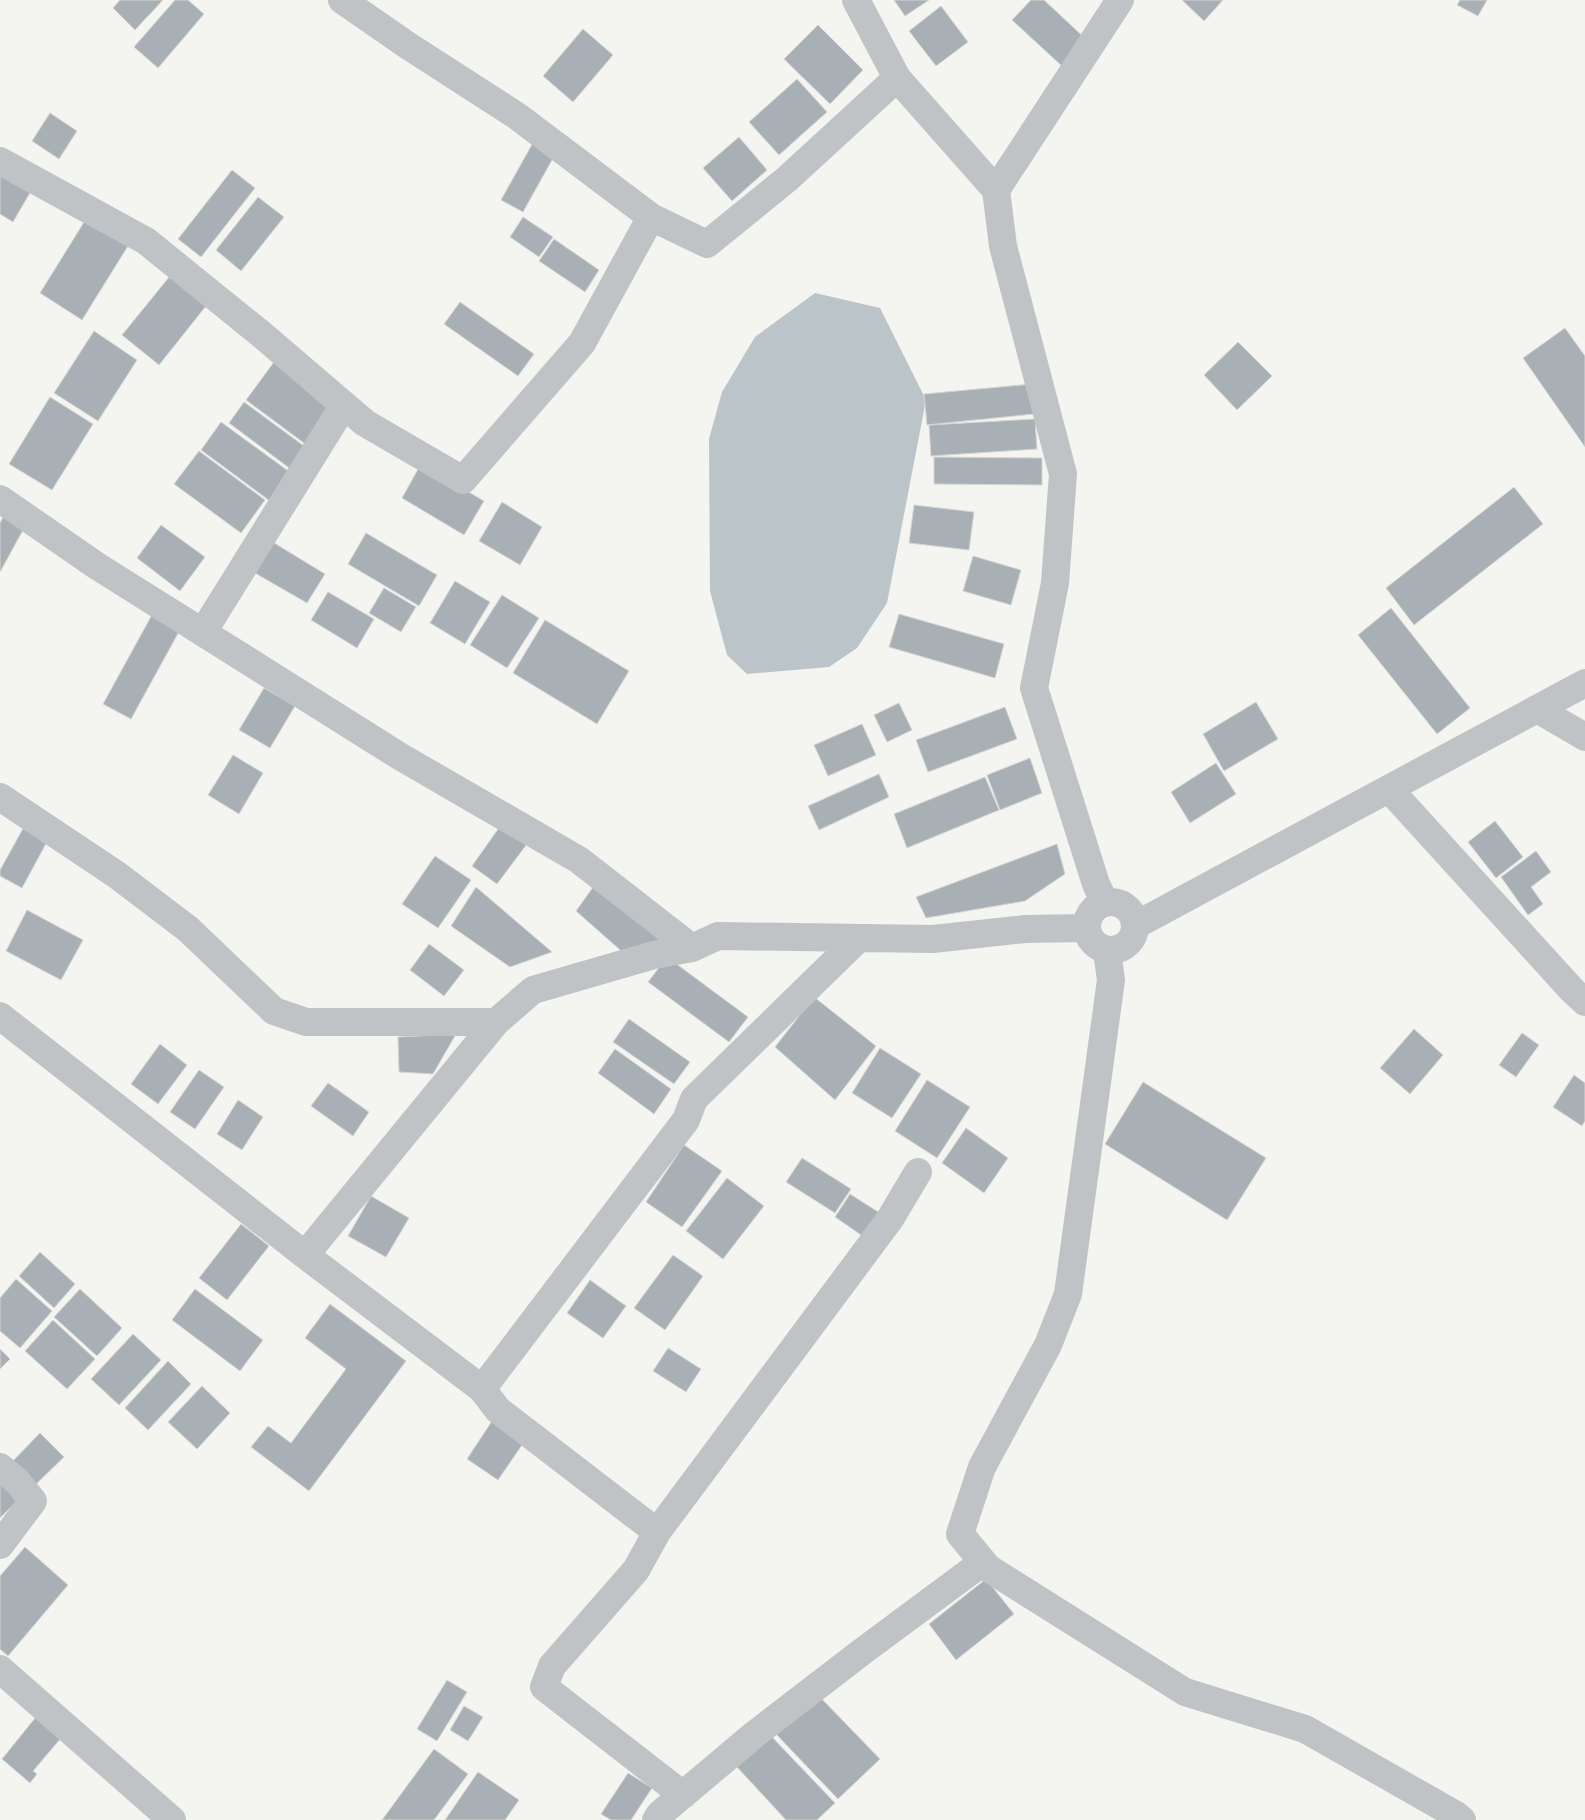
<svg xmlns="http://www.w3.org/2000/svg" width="1585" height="1820" viewBox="0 0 1585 1820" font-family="'Nunito Sans',sans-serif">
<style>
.water{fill:#bbc4c9}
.building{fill:#a9b0b5;stroke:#d5d6d3}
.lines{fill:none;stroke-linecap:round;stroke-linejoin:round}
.minor{stroke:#bfc3c6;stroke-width:28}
.tertiary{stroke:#bfc3c6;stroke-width:28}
</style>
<rect width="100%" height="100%" fill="#f4f4f1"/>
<path class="water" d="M815,293l65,15 46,92 -39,203 -30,45 -28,19 -82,7 -20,-19 -17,-64 -1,-152 13,-47 33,-55z"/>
<path class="building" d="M120,0h43l-28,30 -22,-22z
M175,0h13l16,14 -46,54 -24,-21z
M894,0h35l-24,16z
M1031,0h13l45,42 -25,26 -52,-48z
M1182,0h41l-19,21z
M1460,0h27l-9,16 -21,-11z
M941,6l27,36 -32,24 -27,-35z
M818,25l45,45 -33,34 -46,-45z
M583,29l30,26 -40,47 -30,-26z
M797,79l30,33 -48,43 -30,-33z
M50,113l27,18 -18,28 -27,-18z
M739,137l28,33 -35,31 -29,-33z
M535,139l22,12 -34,61 -22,-12z
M232,170l23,18 -54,69 -23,-18z
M0,174l31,17 -18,31 -13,-8z
M258,197l26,20 -43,54 -25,-21z
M523,217l30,20 -14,20 -29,-20z
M86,219l42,27 -46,74 -42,-27z
M554,239l45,31 -14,22 -46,-31z
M170,276l36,30 -47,59 -37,-30z
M460,302l74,52 -16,22 -74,-52z
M1565,328l20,28v91l-62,-89z
M94,331l43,29 -39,61 -44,-28z
M1238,342l34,34 -35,34 -33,-35z
M274,362l62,46 -28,38 -62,-46z
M1032,384l2,30 -107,11 -3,-31z
M50,397l43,27 -41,66 -43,-26z
M244,402l64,47 -16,21 -63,-47z
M1035,419l2,30 -106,7 -2,-31z
M221,422l70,51 -21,28 -69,-51z
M199,451l66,49 -24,33 -67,-49z
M934,457l108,1v27l-108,-1z
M421,464l63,37 -20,34 -62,-37z
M1514,487l29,37 -129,101 -28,-37z
M502,502l40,25 -22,38 -41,-24z
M914,505l60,7 -5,38 -60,-7z
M7,510l21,11 -28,51v-49z
M161,525l44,32 -25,34 -43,-33z
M366,533l71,42 -18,31 -71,-42z
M266,538l59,36 -18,29 -59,-34z
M973,556l48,14 -10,35 -48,-14z
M455,581l35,21 -25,42 -35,-21z
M384,588l32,19 -15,25 -32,-19z
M328,592l46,27 -17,29 -46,-28z
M502,595l37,23 -32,50 -37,-23z
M1391,608l79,100 -33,26 -79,-99z
M153,613l28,15 -50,91 -28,-15z
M899,614l105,30 -9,34 -106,-31z
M545,620l84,51 -32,53 -84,-51z
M264,688l31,18 -25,42 -31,-18z
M1256,702l22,37 -54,32 -21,-37z
M899,703l13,27 -25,12 -13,-27z
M1005,707l12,32 -89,33 -12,-32z
M862,724l14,31 -48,21 -14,-31z
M233,755l30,18 -24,41 -31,-19z
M1030,758l12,35 -42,17 -13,-35z
M1216,763l20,31 -46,29 -19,-31z
M879,774l10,23 -70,33 -11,-24z
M985,777l14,33 -92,38 -13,-34z
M1495,821l28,36 -27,21 -28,-36z
M25,825l24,13 -27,50 -22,-12v-6z
M501,825l26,19 -30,40 -25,-18z
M1057,844l8,30 -40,27 -99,17 -10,-21z
M1536,851l15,21 -20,15 12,17 -15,11 -27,-38z
M435,856l36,24 -33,48 -36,-24z
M596,883l74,60 -43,13 -51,-45z
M476,887l76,65 -42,15 -59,-41z
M27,910l56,30 -22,40 -55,-29z
M429,944l35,26 -20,26 -34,-26z
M667,957l81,60 -19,25 -81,-60z
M814,997l62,49 -41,54 -60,-53z
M629,1019l61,43 -16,22 -61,-42z
M1414,1029l29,26 -33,39 -30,-26z
M1522,1033l17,12 -23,32 -17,-12z
M456,1034l-23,40 -34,-2 -1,-35z
M160,1044l27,21 -29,39 -27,-20z
M880,1048l41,26 -29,44 -40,-25z
M615,1049l56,40 -17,25 -56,-41z
M199,1070l25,17 -29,42 -25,-17z
M1574,1075l11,8v38l-3,5 -29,-19z
M927,1080l43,27 -33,51 -42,-27z
M1143,1082l123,76 -39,62 -122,-76z
M328,1083l41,29 -16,24 -42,-30z
M238,1100l25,17 -21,33 -25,-16z
M966,1128l42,30 -24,35 -42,-30z
M684,1145l38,26 -40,56 -36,-25z
M802,1158l49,31 -16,24 -49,-31z
M727,1178l37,28 -41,53 -37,-28z
M850,1194l33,21 -16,24 -32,-22z
M371,1196l38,22 -23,39 -38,-21z
M241,1224l28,22 -42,54 -28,-22z
M40,1252l35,32 -21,24 -35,-32z
M673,1255l30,21 -38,54 -31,-22z
M16,1279l36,32 -32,37 -20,-17v-33z
M590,1280l36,26 -23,32 -36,-25z
M80,1289l42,39 -25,28 -43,-39z
M195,1289l68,51 -23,31 -68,-51z
M330,1304l76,57 -97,130 -58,-44 17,-21 23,17 55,-74 -41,-31z
M53,1320l42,39 -28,30 -42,-38z
M133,1334l28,26 -42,45 -28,-26z
M668,1348l33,21 -15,23 -33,-21z
M0,1349l10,10 -10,10z
M168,1361l23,23 -43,46 -23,-22z
M202,1386l28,27 -33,36 -29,-27z
M492,1421l32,21 -26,38 -31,-21z
M40,1433l24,24 -32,31 -23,-23z
M0,1482l18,18 -18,18z
M25,1547l43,38 -60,71 -8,-7v-73z
M986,1579l28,35 -58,46 -27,-36z
M447,1680l20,12 -30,49 -20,-12z
M817,1694l63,65 -42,40 -63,-66z
M464,1706l19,11 -15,24 -18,-11z
M36,1717l25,21 -28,33 4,3 -7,9 -28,-24z
M770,1735l65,68 -18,17h-31l-49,-53z
M434,1749l34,25 -34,46h-52z
M478,1772l41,28 -14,20h-60z
M628,1773l24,15 -21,32h-20l-10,-6z"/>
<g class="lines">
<path class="minor" d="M342,0l65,45 110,71 134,101 56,27 80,-65 110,-101
M0,161l146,80 115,93 104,89 98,57 119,-137 69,-126
M996,190l124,-190
M0,499l97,67 304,191 178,103 113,88
M203,632l141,-227
M1537,709l48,28
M1389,789l183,201 13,12
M0,797l117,78 71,54 86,82 32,11h190l37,-32 121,-35 38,-7 26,-12 215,3 92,-10 62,-1
M1107,951l4,29 -43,314 -20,51 -66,122 -22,67 28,34 197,124 120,37 151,86 6,5
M0,1016l305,239 177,134 16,21 159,122
M305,1255l191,-233
M482,1389l204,-269 8,-21 165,-161
M0,1467l17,14 16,20 -33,44
M0,1669l172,151
M683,1795l-139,-108 8,-21 84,-96 21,-38 233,-313 28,-47
M656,1820l4,-6 95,-80 108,-83 120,-89"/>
<path class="tertiary" d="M856,0l41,78 99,112 7,56 60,228 -8,109 -21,105 62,196 9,19
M1087 926a24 24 0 1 1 48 0a24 24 0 1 1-48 0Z
M1136,925l449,-242"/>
</g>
</svg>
